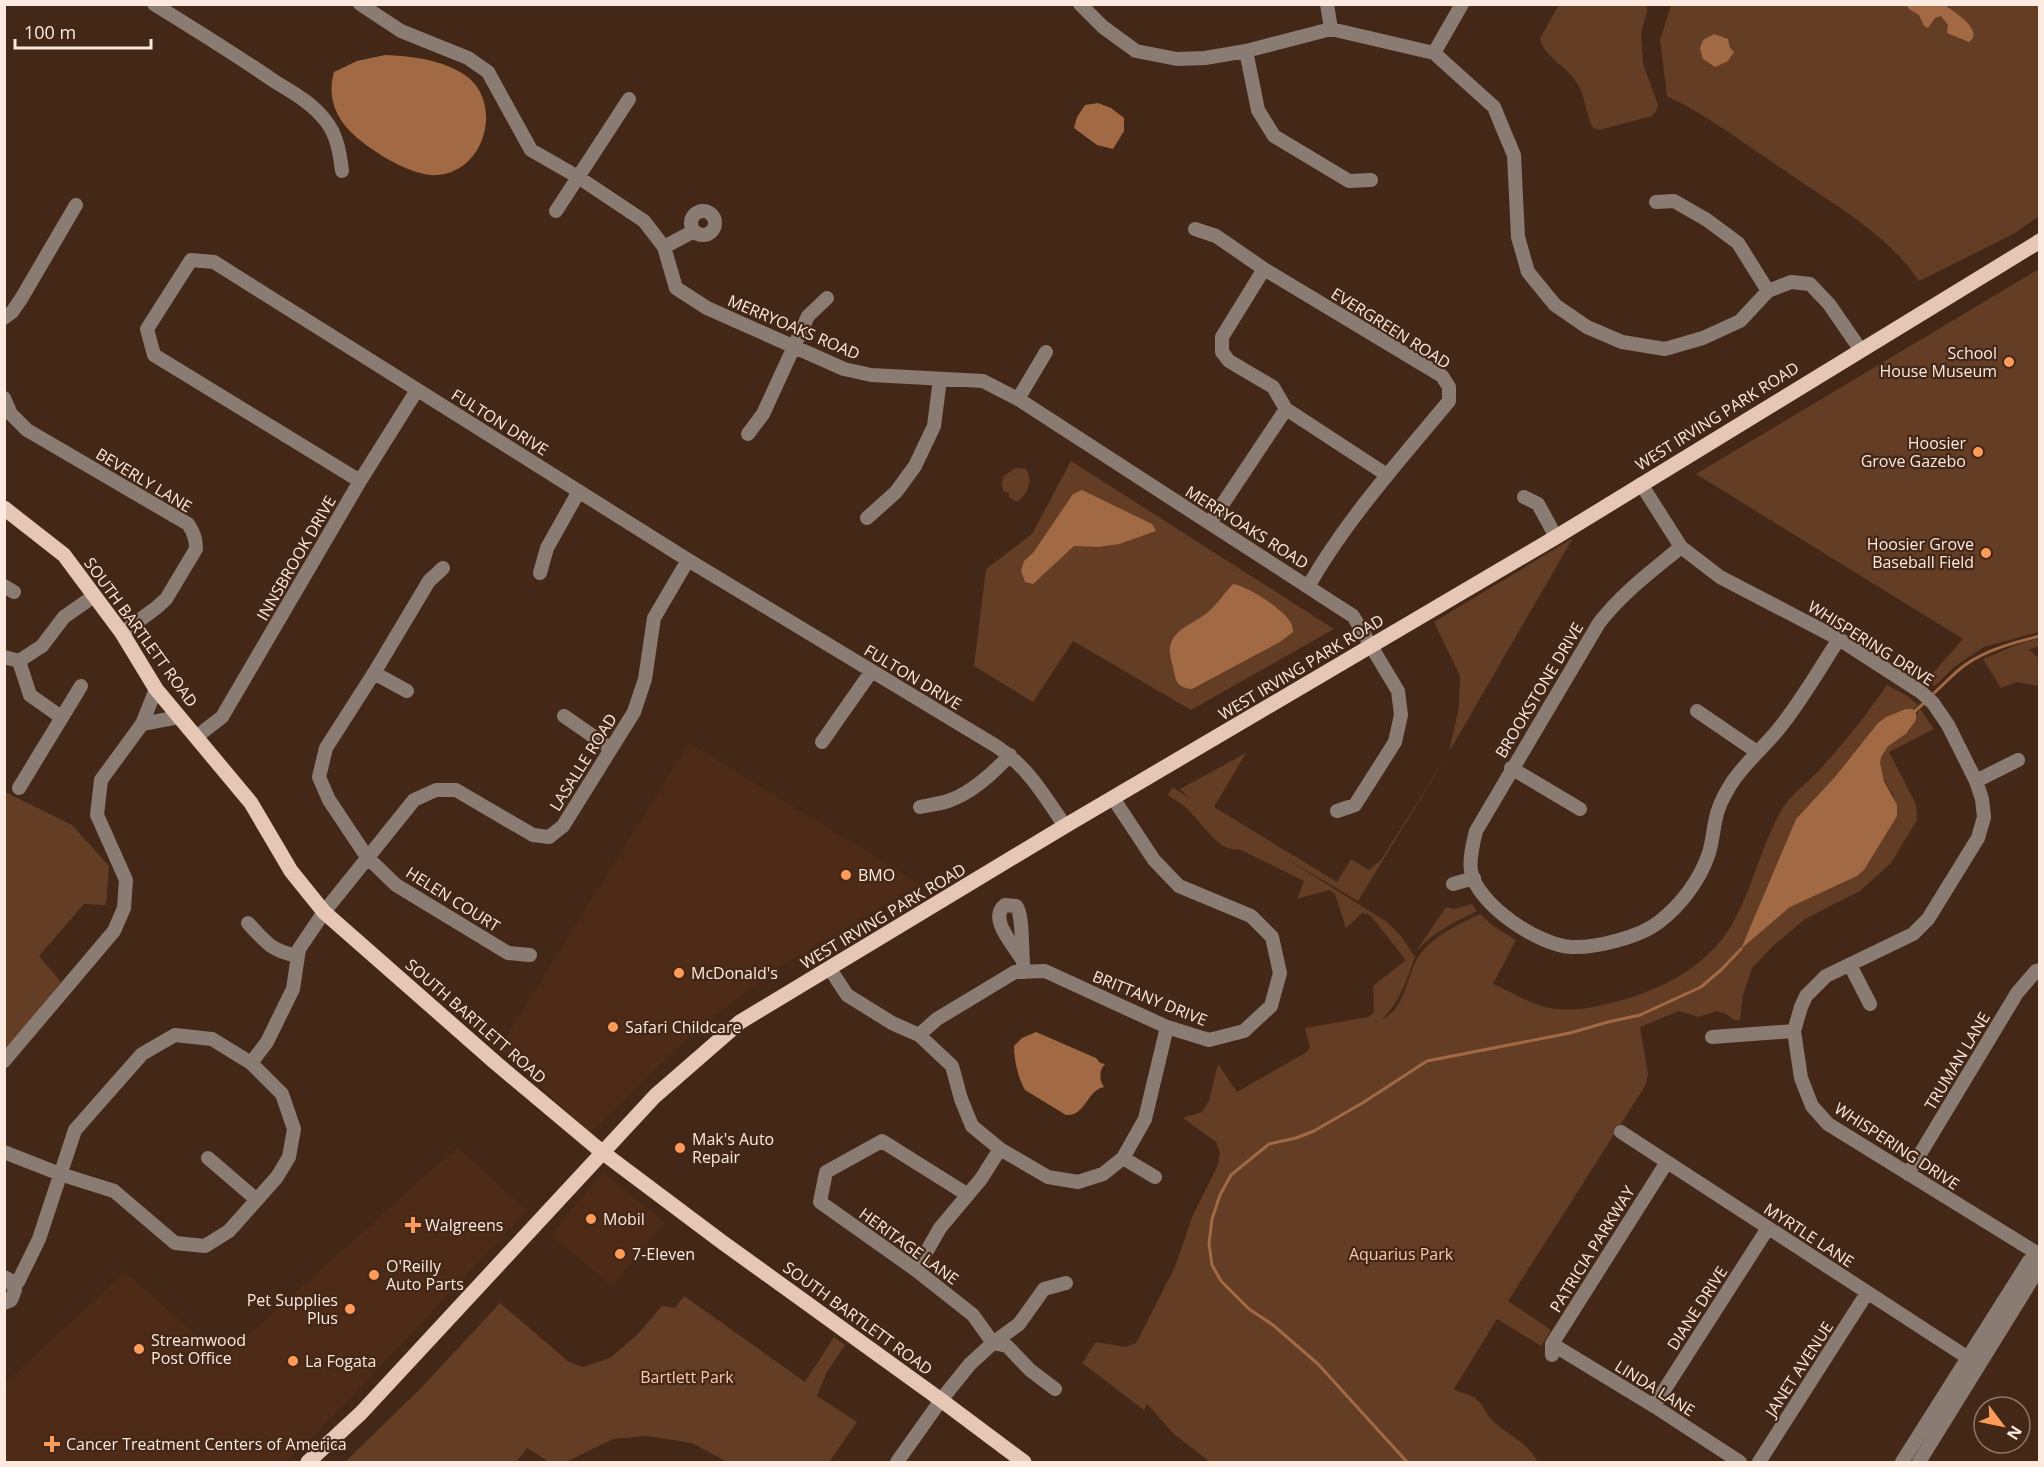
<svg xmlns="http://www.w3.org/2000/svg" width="2044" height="1467" viewBox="0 0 2044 1467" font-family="'Open Sans',sans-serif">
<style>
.built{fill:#4d2b16}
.green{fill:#643d25}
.water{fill:#a26945}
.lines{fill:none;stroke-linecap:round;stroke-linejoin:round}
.stream{stroke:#a26945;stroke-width:3}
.minor{stroke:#8a7b73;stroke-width:14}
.major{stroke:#e6c7b6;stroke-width:15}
.poi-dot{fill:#ff9b5a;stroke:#432817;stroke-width:2}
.labels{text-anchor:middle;stroke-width:4.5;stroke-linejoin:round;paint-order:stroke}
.street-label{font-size:16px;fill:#fce9df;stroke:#432817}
.poi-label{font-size:16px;fill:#fce9df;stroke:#432817;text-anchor:start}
.park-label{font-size:16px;fill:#fdc9ab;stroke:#432817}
</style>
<rect width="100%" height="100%" fill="#432817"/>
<path class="built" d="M689,743l231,141 -151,90 -81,64 -98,95 -91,-85z
M457,1147l70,64 -212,224 -30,27h-280v-79l120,-111 98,86z
M603,1172l62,51 -53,63 -61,-51z"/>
<path class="green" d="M1559,5h88v6l-6,23 2,30 15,41 -2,6 -4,5 -53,14 -6,-2c-8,-15 -7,-33 -18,-48 -11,-16 -30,-22 -35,-42z
M1671,5h368v211l-24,17 -96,48c-32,-48 -88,-78 -135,-111 -38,-25 -75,-54 -117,-74l-7,-56z
M2039,269v363l-55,15 -30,20 -19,19 -8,-6 36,-41 -267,-165z
M1071,461l263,168 -143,81 -118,-69 -40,61 -59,-36 12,-97 46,-35z
M1015,468l11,1c7,12 2,25 -9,33l-8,-5v-4l-6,-2 -1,-8 2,-7z
M1573,538l-124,214 -91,149 -76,-45 105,66 14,14 14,21c-8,23 -16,47 -33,62 24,-9 24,-44 37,-63 14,-20 40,-32 61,-42l13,12 23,14 -23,44c20,9 42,23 64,25 20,2 38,-2 58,-7 50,-13 99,-39 122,-87 18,-35 26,-75 47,-109 8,-12 28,-27 38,-39 24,-26 45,-53 65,-82l22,12 9,8 -5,4h-7l-110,110 -54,129 48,-41 21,-11 83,-99c-8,-13 -24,-38 -7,-51 7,-5 14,-7 20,-13 7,-8 7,-17 13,-24l14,20 -45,23 27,52 1,16 -26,43 -31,28 -55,28 -32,27 -21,22 -9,27 -3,25h-6l-8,-6 -9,-3 -18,6 -20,-6 -39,16 8,47 -3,12 -137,215 43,29 -10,16 -44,-27 -43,70c6,4 12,4 18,7 10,5 13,17 21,25 16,16 33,19 45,41h-328l-35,-27 -28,-31 -3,6 -62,-47 14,-21 29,5 11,-4 39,-76 17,-50 26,-52 2,-12 -4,-11 -33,-24 19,-6 7,-11 9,-37 19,28 68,-39 5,-5 -5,-20 63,-11 6,-5 -1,-26 33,-26 -36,-45 -8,-2 -16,15 -11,-34 -6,-4 -32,9 7,-18 -65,-32c-20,5 -40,-31 -55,-43 -5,-4 -11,-7 -16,-11l4,-8 18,11 -10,-9 66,-36 -32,54 123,75 14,-23 18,11 12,-10 68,-108 10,-45 1,-31 -26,-54z
M2039,638v8l-11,4 3,1 8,8v27l-22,-4 -16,6 -18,-29 33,-14z
M5,792l67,33 37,41 -3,39 -22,-1 -45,52 22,26 -56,69z
M1472,904l5,7c-22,11 -46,22 -62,42l31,-46 8,2z
M684,1296l121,86 29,-45 11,8 -18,27 -10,24 40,26 -28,40h-102l-35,-19 -45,-7 -34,3 -47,23h-17l-22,-14 -11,14h-171l77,-75 78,-84 69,59 14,5 27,-9 28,-24 24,-28 13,2z"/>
<path class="water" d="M1906,5c8,-1 33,-3 38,0 10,6 41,26 25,37l-22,-9 1,-8 -7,-9 -6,2 -7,10 -4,-2 -5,-11 -10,-6z
M1714,34l14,5 2,9 4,4 -6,9 -13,6 -12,-8 -3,-11 3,-8z
M385,55c25,1 53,4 75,17 45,24 28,99 -22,103 -24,2 -60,-20 -78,-35 -22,-17 -34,-40 -26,-68l23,-11z
M1098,103l13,5 13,10v13l-11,18 -16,-4 -23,-17 3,-11 8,-12z
M1082,490l70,34 4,7 -37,13 -21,3 -24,-1 -41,38 -8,-2 -4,-11 3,-10 9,-8 40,-59z
M1233,584c14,2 51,25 58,39 1,2 2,7 2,9l-13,10 -88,47c-13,-1 -16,-6 -18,-17 -1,-7 -5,-17 -4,-24 2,-19 25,-25 37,-35 10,-8 17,-20 26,-29z
M1906,709h7l3,4v7l-10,14 -18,12 -7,11 -1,6 4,18 13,24v11l-33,54 -7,6 -67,31 -49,42 55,-130 39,-42 43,-54 8,-6z
M1036,1032l60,26 4,5 5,1c-6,6 -6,16 -1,23 -17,3 -19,30 -38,28l-41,-25c-7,-12 -11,-30 -11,-44l8,-8z"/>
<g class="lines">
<path class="stream" d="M1934,693c10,-9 20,-20 31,-28 21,-15 50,-23 75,-29
M1915,711l8,-7
M1407,1462l-89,-98 -45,-39 -24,-16 -28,-28 -9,-16 -3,-21 3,-25 8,-24 11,-20 38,-31 27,-6 18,-7 50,-29 63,-41 143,-28 38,-11 32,-7 61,-28 20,-17 20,-21"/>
<path class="minor" d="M154,4c40,25 81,50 120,77 18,11 38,22 51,39 12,14 15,34 17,51
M360,4l41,27 67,27 20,14 43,78 47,27 66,44 20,26 12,41 31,20 137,61 27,6 112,6 35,18 335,217 45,75 3,24 -6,27 -40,63 -18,6
M1080,4l23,23 33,24 41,8 28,-1 41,-7 85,-22 103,24 60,54 9,22 11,26 4,82 10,35 27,33 32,22 35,15 43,7 38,-11 37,-17 28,-30 23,-9 19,2 19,20 31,45
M1327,4l4,25
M1246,51l12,59 16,26 75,45 22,-1
M1434,53l28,-49
M1656,202l18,-1 33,19 31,23 30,48
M691 223a12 12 0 1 1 24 0a12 12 0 1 1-24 0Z
M556,211l73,-112
M1195,229l21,7 48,33 178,107 7,11v14c-49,59 -102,118 -140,184
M664,247l30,-16
M1264,269l-42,68v15l7,9 44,26 13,22 101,66
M4,318l8,-6 9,-13 55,-94
M4,398l7,16 16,16 161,94c6,9 8,15 8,25l-30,50 -10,9 -34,25
M1018,399l28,-47
M748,434l15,-20 45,-98 19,-18
M360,481l-206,-126 -7,-26 44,-69 23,2 474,298 308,186c33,22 47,48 69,80
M1641,484l40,63 39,30 119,62 82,53 12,11 15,22 28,56 6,18 2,18 -6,21 -50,81 -15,15 -87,42 -20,20 -5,11 -7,24 7,47 11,28 16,18 212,131
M1524,497l14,7 18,33
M867,518l29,-26 19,-26 19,-40 6,-47
M1210,523l76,-114
M1681,547c-29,24 -59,46 -82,76l-123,208c-3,12 -7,28 -5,40 6,34 69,75 101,76 24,1 68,-10 87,-25 22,-17 41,-42 50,-69 3,-10 4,-21 6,-31 2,-13 9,-27 16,-38 14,-22 35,-38 50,-58 22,-28 39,-58 58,-87
M443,568l-14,13 -55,92 -48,75 -7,29 10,23 38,57 29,28 112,68 22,2
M540,573l7,-25 32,-57
M4,586l10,6
M4,657l15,4 23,-15 22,-29 30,-21
M19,661l11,34 31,22
M374,673l33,18
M1697,711l60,41
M564,716l46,32
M142,724l37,-7
M196,737l26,-20 138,-236 57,-91
M822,742l49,-70
M1511,768l69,41
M1976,781l42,-21
M19,788l62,-102
M920,807c9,-2 19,-3 28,-6 24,-8 45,-28 62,-46
M1453,884l21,-6
M248,923c18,20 24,28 50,33
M1021,958c-8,-14 -33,-40 -16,-53l11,1c8,9 5,50 8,66
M1850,965l20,39
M830,969l17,26 45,28 27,12 33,31 9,33 11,27 28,23 48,28 30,5 25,-8 20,-16 22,-39 22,-92
M919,1035l18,-16 78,-47 30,-1 122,56 42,13 35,-9 27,-25 9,-33 -8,-36 -21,-21 -72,-30 -25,-26 -41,-62
M1712,1037l82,-6
M4,1061l110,-130 10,-23 2,-28 -29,-65 4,-35 41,-56 14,-35
M1621,1132l358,233
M4,1152l56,22 54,17 61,52 30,3 24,-15 48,-54 12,-20 5,-28 -12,-35 -31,-31
M208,1158l49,42
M1123,1158l32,19
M1908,1174l109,-181 19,-22 4,-1
M968,1195l-86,-54 -56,31 -6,30 96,68 57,45 20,28 14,3 23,24 25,19
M916,1270l24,-42 41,-49 19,-30
M4,1277l6,3 5,10 -4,10 -7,3
M13,1284l5,-2 21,-43 36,-109 67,-76 33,-19 37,4 39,24 16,-21 26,-53 6,-40 25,-37 90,-112 22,-10h20l77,45 16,2 14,-11 71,-114 11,-33 9,-61 34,-58
M1552,1344l102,62 86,56
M1552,1355v-11l115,-182
M1654,1406l114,-178
M897,1462l44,-62 29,-36 23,-21 26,-19 25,-35 22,-6
M1759,1462l108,-169
M1902,1462l127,-201 11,-5
M1919,1462l120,-194 1,-6"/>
<path class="major" d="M4,508l60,47 58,78 34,56 95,114 40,68 33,41 173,152 105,88 120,90 219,158 83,62
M308,1462l53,-49 294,-317 85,-74 325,-196 491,-289 484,-296"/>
</g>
<g class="poi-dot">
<circle cx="2009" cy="362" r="6"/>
<circle cx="1978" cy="452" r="6"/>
<circle cx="1986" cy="553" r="6"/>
<circle cx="846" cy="875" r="6"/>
<circle cx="679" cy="973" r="6"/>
<circle cx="613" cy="1027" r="6"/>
<circle cx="680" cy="1148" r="6"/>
<circle cx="591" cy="1219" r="6"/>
<path d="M410 1216h6v6h6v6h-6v6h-6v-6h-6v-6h6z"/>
<circle cx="620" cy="1254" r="6"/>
<circle cx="374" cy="1275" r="6"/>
<circle cx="350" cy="1309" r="6"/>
<circle cx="139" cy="1349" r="6"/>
<circle cx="293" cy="1361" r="6"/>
<path d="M49 1435h6v6h6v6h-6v6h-6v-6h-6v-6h6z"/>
</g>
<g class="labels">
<g class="street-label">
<text transform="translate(794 327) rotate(23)" y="6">MERRYOAKS ROAD</text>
<text transform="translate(1391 328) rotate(32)" y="6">EVERGREEN ROAD</text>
<text transform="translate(1717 416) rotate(-32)" y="6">WEST IRVING PARK ROAD</text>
<text transform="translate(500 422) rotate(32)" y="6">FULTON DRIVE</text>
<text transform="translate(144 480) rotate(31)" y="6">BEVERLY LANE</text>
<text transform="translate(1247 527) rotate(32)" y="6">MERRYOAKS ROAD</text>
<text transform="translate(296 558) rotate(-60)" y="6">INNSBROOK DRIVE</text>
<text transform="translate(141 632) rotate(54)" y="6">SOUTH BARTLETT ROAD</text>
<text transform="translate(1871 643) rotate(32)" y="6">WHISPERING DRIVE</text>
<text transform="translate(1301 667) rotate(-31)" y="6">WEST IRVING PARK ROAD</text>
<text transform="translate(913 677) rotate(31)" y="6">FULTON DRIVE</text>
<text transform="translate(1539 690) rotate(-59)" y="6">BROOKSTONE DRIVE</text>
<text transform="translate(583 762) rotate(-58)" y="6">LASALLE ROAD</text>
<text transform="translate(453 899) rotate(32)" y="6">HELEN COURT</text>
<text transform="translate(883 916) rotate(-31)" y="6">WEST IRVING PARK ROAD</text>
<text transform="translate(1150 998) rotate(22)" y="6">BRITTANY DRIVE</text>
<text transform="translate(476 1021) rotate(41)" y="6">SOUTH BARTLETT ROAD</text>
<text transform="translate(1957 1061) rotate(-59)" y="6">TRUMAN LANE</text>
<text transform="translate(1897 1146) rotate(33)" y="6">WHISPERING DRIVE</text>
<text transform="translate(1809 1235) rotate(33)" y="6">MYRTLE LANE</text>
<text transform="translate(909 1246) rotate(36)" y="6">HERITAGE LANE</text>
<text transform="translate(1592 1249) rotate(-58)" y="6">PATRICIA PARKWAY</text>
<text transform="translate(1697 1308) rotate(-57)" y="6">DIANE DRIVE</text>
<text transform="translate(858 1318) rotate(36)" y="6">SOUTH BARTLETT ROAD</text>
<text transform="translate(1799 1369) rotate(-57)" y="6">JANET AVENUE</text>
<text transform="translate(1655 1388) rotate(32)" y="6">LINDA LANE</text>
</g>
<g class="poi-label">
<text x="1997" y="359" text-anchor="end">School<tspan x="1997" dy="18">House Museum</tspan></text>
<text x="1966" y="449" text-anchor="end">Hoosier<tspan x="1966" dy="18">Grove Gazebo</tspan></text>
<text x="1974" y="550" text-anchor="end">Hoosier Grove<tspan x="1974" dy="18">Baseball Field</tspan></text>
<text x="858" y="881">BMO</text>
<text x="691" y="979">McDonald's</text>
<text x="625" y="1033">Safari Childcare</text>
<text x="692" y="1145">Mak's Auto<tspan x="692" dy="18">Repair</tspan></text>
<text x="603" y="1225">Mobil</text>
<text x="425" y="1231">Walgreens</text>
<text x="632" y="1260">7-Eleven</text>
<text x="386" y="1272">O'Reilly<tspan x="386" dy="18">Auto Parts</tspan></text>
<text x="338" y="1306" text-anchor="end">Pet Supplies<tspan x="338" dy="18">Plus</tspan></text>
<text x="151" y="1346">Streamwood<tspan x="151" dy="18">Post Office</tspan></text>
<text x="305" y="1367">La Fogata</text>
<text x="66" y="1450">Cancer Treatment Centers of America</text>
</g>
<g class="park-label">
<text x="1401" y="1260">Aquarius Park</text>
<text x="687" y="1383">Bartlett Park</text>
</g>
</g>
<rect width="2044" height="1467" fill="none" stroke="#fce9df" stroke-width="12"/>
<g transform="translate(2002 1425) rotate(122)"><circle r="28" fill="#432817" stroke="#8d7567" stroke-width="1.5"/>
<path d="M0-4.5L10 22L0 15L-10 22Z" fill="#ff9b5a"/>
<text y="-9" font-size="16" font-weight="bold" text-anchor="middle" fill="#fce9df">N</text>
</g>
<path d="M15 39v9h136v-9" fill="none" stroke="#fce9df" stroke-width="3"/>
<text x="24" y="39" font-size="18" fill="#fce9df" stroke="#432817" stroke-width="4.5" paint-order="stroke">100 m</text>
</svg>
